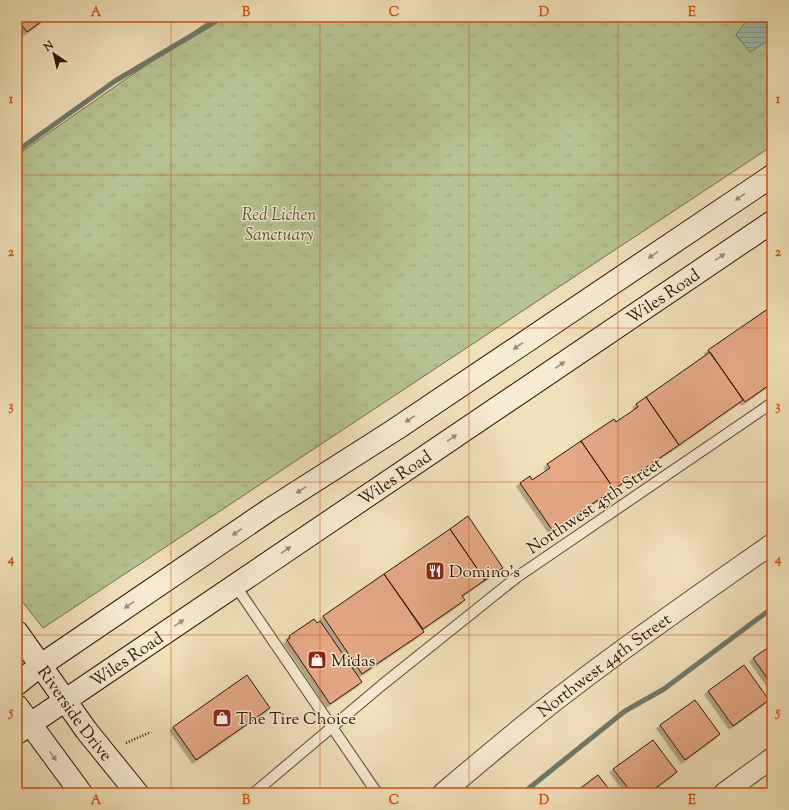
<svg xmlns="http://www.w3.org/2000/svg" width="789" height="810" viewBox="0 0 789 810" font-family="'Sorts Mill Goudy',serif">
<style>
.grass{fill:url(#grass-tufts);stroke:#706c4a}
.water{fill:url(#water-rules);stroke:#6e7a69}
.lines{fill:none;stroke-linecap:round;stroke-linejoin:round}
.stream{stroke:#6e7a69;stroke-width:5}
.building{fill:#e6a987;stroke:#2a1401;filter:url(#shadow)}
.lane-casing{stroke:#5c4730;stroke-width:12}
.street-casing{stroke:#5c4730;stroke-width:22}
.secondary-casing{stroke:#2a1401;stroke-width:24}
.path{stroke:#2a1401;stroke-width:2.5;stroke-dasharray:1 2;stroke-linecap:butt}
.lane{stroke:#f6ecd3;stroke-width:10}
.street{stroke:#f6ecd3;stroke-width:20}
.secondary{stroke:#f6ecd3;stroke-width:22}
.oneway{fill:#9a8b74}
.grid{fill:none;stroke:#d5520b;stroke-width:1;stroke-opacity:0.55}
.labels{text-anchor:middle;stroke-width:3;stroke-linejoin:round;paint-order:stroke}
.park-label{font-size:17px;font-style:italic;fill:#5b5134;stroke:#f6ecd3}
.street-label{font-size:17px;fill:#2a1401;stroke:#f6ecd3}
.poi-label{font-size:17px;fill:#2a1401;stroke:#f6ecd3;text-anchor:start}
.neatline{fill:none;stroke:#d5520b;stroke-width:1.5}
.grid-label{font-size:13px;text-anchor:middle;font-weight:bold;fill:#d5520b}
</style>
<defs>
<pattern id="grass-tufts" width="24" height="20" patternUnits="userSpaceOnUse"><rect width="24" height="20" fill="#b7c392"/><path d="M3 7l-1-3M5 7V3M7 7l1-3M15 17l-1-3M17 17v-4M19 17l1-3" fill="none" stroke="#9ea77c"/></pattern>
<pattern id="water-rules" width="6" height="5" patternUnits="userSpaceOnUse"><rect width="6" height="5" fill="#9bbeaf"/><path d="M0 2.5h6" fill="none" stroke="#86a295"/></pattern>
<filter id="shadow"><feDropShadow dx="-3.5" dy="3.5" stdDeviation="0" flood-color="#0004"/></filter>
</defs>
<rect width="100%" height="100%" fill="#f1e1bb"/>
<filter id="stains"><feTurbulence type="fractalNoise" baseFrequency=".005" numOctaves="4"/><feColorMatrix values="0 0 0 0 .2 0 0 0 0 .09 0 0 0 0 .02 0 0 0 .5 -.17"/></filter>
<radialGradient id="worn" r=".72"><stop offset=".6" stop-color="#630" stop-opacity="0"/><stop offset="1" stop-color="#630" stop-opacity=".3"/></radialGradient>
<path class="grass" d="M215,17h557v129l-729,482 -26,-33v-440z"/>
<path class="water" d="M749,17h23v21l-22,14 -14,-17z"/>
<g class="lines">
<path class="stream" d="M17,151l98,-70 108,-64
M523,793l102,-82 39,-22 108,-81"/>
</g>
<path class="building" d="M17,17h26l2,2 -18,13 -10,-13z
M772,306v77l-27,19 -37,-52z
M710,352l33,48 -64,45 -33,-48z
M646,397l33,48 -65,44 -33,-48 33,-22 2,3 22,-15 -2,-3z
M581,441l33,48 -61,42 -33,-48 10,-7 2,4 18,-12 -3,-4z
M468,516l35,52 -18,12 -35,-51z
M450,529l35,51 -23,16 3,4 -42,29 -39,-55z
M384,574l40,58 -62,42 -39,-58z
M314,619l3,4 3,-2 42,61 -32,22 -43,-64 3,-2 -1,-2z
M772,645v40l-19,-27z
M744,665l25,35 -36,26 -25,-35z
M247,675l23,33 -74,52 -23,-33z
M695,700l25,34 -35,26 -25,-35z
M653,740l24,32 -28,21h-17l-19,-24z
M598,775l14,18h-38z"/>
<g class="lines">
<g class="lane-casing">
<path id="lane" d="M235,585l142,208
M254,793l128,-108 135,-108 255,-174"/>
</g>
<g class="street-casing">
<g id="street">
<path id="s1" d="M443,793c40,-34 80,-68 122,-100 67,-52 137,-100 207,-149"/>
<path d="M724,793l48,-35"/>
</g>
</g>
<g class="secondary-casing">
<g id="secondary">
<path id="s2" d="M17,632l69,98 51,63"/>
<path d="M17,684l24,-19 228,-155 127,-81 376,-253"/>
<path d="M17,706l64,87"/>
<path id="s3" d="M17,733l755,-511"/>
</g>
</g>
<path class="path" d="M126,743l25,-11"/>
<use href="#lane" class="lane"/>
<use href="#street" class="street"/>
<use href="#secondary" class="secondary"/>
</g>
<defs><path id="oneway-solid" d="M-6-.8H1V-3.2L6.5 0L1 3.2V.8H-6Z"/></defs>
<g class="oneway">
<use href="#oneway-solid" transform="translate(740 197) rotate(146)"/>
<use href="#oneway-solid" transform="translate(653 255) rotate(146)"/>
<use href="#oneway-solid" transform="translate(720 257) rotate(-34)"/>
<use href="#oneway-solid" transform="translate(518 346) rotate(146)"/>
<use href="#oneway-solid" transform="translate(560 365) rotate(-34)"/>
<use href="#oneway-solid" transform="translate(410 419) rotate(146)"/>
<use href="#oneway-solid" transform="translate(452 438) rotate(-34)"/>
<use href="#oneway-solid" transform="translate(301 490) rotate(147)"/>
<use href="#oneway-solid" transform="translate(237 532) rotate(146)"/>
<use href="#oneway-solid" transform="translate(286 550) rotate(-34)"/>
<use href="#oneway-solid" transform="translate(129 605) rotate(146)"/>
<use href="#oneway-solid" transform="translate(179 623) rotate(-34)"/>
<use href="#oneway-solid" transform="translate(53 756) rotate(54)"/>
</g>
<path class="grid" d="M171,17v776M320,17v776M469,17v776M618,17v776M17,175h755M17,328h755M17,482h755M17,635h755"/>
<defs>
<g id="restaurant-square" transform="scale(1)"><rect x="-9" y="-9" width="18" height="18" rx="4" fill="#8f2418" stroke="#f6ecd3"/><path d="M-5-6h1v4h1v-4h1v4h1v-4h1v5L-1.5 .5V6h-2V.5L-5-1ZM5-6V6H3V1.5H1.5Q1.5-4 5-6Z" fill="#fff"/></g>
<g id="shop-square" transform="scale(1)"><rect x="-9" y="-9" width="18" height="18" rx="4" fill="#8f2418" stroke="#f6ecd3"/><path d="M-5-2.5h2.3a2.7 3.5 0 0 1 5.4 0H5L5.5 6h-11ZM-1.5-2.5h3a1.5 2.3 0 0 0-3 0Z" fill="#fff"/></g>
</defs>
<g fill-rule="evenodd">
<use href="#restaurant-square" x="435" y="571"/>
<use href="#shop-square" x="317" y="660"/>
<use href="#shop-square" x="222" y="718"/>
</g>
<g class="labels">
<g class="park-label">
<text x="279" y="220">Red Lichen<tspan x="279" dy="20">Sanctuary</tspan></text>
</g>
<g class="street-label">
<text dy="6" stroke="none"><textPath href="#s3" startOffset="780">Wiles Road</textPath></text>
<text dy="6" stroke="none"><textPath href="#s3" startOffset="456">Wiles Road</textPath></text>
<text transform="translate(594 505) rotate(-34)" y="6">Northwest 45th Street</text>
<text dy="6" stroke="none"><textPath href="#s3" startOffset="132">Wiles Road</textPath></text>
<text dy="6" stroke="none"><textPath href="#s1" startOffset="206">Northwest 44th Street</textPath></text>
<text dy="6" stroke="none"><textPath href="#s2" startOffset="100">Riverside Drive</textPath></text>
</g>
<g class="poi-label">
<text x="449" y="577">Domino's</text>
<text x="331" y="666">Midas</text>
<text x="236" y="724">The Tire Choice</text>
</g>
</g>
<rect width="789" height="810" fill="none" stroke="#f1e1bb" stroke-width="44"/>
<g transform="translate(54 54) rotate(325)" stroke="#f6ecd3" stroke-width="3" paint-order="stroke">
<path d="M0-3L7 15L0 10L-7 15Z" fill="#2a1401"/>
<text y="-6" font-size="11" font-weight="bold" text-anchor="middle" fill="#2a1401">N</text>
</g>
<rect x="22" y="22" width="745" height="766" class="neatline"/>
<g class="grid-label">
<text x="96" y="16">A</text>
<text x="246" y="16">B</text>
<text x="394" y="16">C</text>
<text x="544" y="16">D</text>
<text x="692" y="16">E</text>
<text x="11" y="103">1</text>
<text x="778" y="103">1</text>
<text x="11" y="256">2</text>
<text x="778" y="256">2</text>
<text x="11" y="410">3</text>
<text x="778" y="410">3</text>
<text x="11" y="563">4</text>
<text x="778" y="563">4</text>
<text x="11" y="716">5</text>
<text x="778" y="716">5</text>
<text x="96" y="804">A</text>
<text x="246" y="804">B</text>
<text x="394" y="804">C</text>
<text x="544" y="804">D</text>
<text x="692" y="804">E</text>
</g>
<rect width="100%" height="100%" filter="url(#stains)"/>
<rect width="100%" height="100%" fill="url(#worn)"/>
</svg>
